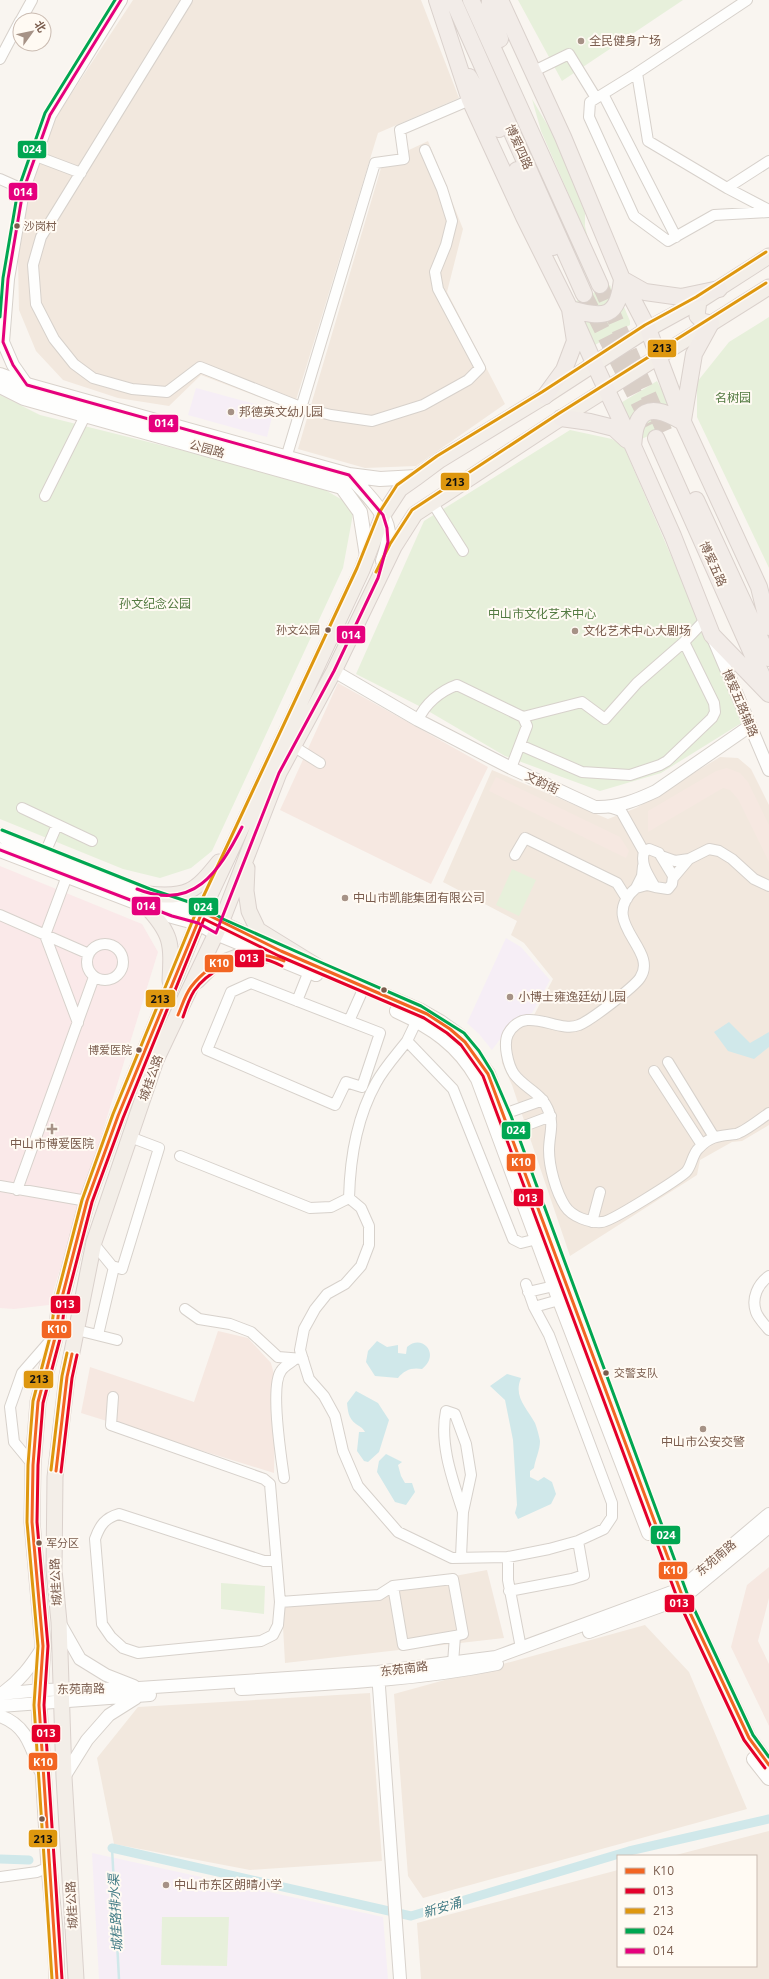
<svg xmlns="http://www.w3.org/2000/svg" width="769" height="1979" viewBox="0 0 769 1979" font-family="'Open Sans','Noto Sans SC',sans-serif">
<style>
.residential{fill:#f2e8de}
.commercial{fill:#f6e8e1}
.education{fill:#f6eef6}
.medical{fill:#fae9e9}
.green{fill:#e7f0db}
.water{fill:#d0e8ea}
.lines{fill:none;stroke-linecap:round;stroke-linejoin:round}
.stream{stroke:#d0e8ea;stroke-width:2.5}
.canal{stroke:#d0e8ea;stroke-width:9}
.trunk-tunnel{stroke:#d9cfc7;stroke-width:16;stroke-dasharray:16 8;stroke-linecap:butt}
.minor-casing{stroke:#d7d1cb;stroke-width:12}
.tertiary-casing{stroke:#d7d1cb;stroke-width:14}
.secondary-casing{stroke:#d9d2cb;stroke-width:16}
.primary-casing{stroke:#dad1cc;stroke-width:17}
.trunk-casing{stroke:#dad1cc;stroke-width:18}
.minor{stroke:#fefefd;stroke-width:10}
.tertiary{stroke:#fefefd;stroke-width:12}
.secondary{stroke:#fefefd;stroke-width:14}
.primary{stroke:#f3eee8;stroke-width:15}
.trunk{stroke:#f2ece8;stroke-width:16}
.bus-1-casing{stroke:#fffaf3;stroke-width:6}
.bus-2-casing{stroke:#fffaf3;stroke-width:6}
.bus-3-casing{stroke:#fffaf3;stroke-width:6}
.bus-4-casing{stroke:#fffaf3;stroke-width:6}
.bus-5-casing{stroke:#fffaf3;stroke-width:6}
.bus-1{stroke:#f26522;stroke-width:3}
.bus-2{stroke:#e4002b;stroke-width:3}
.bus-3{stroke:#de970f;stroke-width:3}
.bus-4{stroke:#00a651;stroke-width:3}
.bus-5{stroke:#e5007d;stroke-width:3}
.poi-dot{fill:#a69286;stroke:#fffaf3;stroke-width:1.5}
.bus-dot{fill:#7a5c4d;stroke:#fffaf3;stroke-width:1.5}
.labels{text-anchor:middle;stroke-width:4;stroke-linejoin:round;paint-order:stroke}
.bus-label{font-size:11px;fill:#7a5c4d;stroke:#fffaf3;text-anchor:start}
.poi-label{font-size:12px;fill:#7a5c4d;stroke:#fffaf3;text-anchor:start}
.street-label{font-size:12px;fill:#7a5c4d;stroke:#fffaf3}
.park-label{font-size:12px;fill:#537a41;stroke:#fffaf3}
.water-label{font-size:13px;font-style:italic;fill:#437c86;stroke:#fffaf3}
.line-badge{stroke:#fffaf3;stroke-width:1.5}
.badge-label{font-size:11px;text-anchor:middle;font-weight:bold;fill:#fff}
.pale-badge-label{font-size:11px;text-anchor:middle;font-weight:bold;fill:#111}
</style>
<rect width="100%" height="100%" fill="#f9f5f0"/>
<path class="residential" d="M133,0h288l38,98 -81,35 -85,277 -92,-35 -32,31 -51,-8 -55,-18 -27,-29 -17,-41 -1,-50 11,-66 27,-77z
M428,141l35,88 -16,63 58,112 -89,62 -51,2 -67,-19 83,-281 27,-5 1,-13z
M720,757l18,1 13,11 18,36v320l-27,16 -10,1 -32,18 -3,15 -127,81 -58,-171 -10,-22 -1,-17 6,-13 26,-16 20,-38 -29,-36 -13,-8 6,-14 -74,-39 49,-112 116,49 28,-11z
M487,1570l17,68 -219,25 -3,-55z
M645,1625l44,47 58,137 -324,89 -15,-22 -14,-182z
M370,1693l12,168 -132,9 -136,-26 -17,-86 41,-51z
M769,1831v148h-348l-4,-56 201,-53v96h138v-110h-84z"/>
<path class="commercial" d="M338,683l150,84 -57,117 -151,-74z
M727,768l13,5 8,9 21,43v37l-31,-63 -8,-9 -7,-2 -75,44v-21l68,-40z
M496,777l124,60 9,14 -3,7 -137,-67z
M218,1331l30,7 23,25 5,19 -2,91 -193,-60 9,-46 104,35z
M769,1567v31l-11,43 11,23v62l-38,-79 16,-62z"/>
<path class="education" d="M196,388l78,21 -7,28 -79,-22z
M506,938l15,9 29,33 -18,33 -17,6 -23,31 -13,-16 -12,-11z
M92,1853l291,64 5,62h-289z"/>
<path class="medical" d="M0,866l142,58 16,28 -109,353 -35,4 -14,-1z"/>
<path class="green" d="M518,0h165l-121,81z
M532,99l25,42 28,72v13l3,13 -47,-108z
M610,285c4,9 -1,15 -7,23l-26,-4 -1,-3z
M621,300l9,21v4l-35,20 -13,-26z
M769,317v251l-72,-151v-35l32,-40z
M657,381l14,27 -40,18 -12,-22z
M0,395l40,20 273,68 33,19 7,12 -10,54 -131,283 -21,17 -31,10 -37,-9 -123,-50z
M653,416l21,9 -35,15 1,-14z
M570,430l42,9 12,8 119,275 -82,51 -61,18 -95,-35 -82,-48 -67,-34 68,-153z
M512,869l24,11 -17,36 -23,-11z
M221,1583l44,3 -1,28 -43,-5z
M162,1917h67l-2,49 -66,-1z"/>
<path class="water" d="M729,1022l21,21 19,-11v15l-15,12 -26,-8 -14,-19z
M377,1341l10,6 11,-2v8l8,1 1,-7c15,-14 34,7 15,22 -10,-2 -18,1 -24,9l-23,-2 -9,-14 2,-11z
M507,1374l14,4c-8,19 6,30 14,45 2,5 4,13 5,18 0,9 -5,19 -6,27l-4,3v6l8,4 6,-4 8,5 4,12 -5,10 -33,15 -3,-6 2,-8 -4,-65 -8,-40 -15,-14z
M356,1391l22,12 11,17 -10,32 -11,10 -4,-1 -7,-10 2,-19h6c-3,-5 -5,-5 -9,-8 -8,-6 -8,-13 -9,-21z
M386,1454l16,8 -4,3 3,11 4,7h7l3,9 -9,13 -11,-3 -18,-30 2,-11z"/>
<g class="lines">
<path class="stream" d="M112,1848l7,131"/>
<path class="canal" d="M112,1848l299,68 218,-65 140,-32
M0,1859l29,1"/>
<path class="trunk-tunnel" d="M600,285l66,150
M584,294l66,131"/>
<g class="minor-casing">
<path id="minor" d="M187,0l-146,237 -8,28 3,39 18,35 20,25 19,14 39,11 35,3 33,-25 103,41 28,7 41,6 51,-16 45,-25 12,-12 -42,-79 -3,-17 11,-27 6,-24 -10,-32 -17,-39
M747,0l-110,73 11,68 79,47 42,-27
M21,20l11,-20
M0,59l20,-38
M532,72l37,-18 27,44
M637,73l-47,29 -1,15 45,99 34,25 46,-26 55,-3
M603,94l73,143
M28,153l53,20
M0,179l18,8
M727,188l42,22
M286,458l89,-295 29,-4 -4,-29 70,-30
M45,496l43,-86
M432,502l31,49
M523,717l59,-15 23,17 32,-36 47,-41 22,-23
M418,720c7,-16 22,-29 39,-35l66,32 4,9 -16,42
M520,745l62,27 48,3 30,-10 7,-4 45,-43 3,-6 -1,-9 -30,-61
M293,746l27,17
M609,807l12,4 23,41c-4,13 5,24 11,35l13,2 4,-5 1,-8 -14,-23 -10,-4 -5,3
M22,808l70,33
M45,853l12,-28
M515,855l10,-17 92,45 10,16
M661,856l14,5 14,-2 -16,19
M689,859l20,-10 10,2 13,8 22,20 15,7
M643,866l-1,10 -6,12 11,-3 8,2
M67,876l-22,59 33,88
M636,888c-40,34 24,61 4,90 -6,9 -50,43 -61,47 -22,9 -54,-22 -71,9 -5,10 0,31 6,40 11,15 28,18 35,38 5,13 0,24 0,38 0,17 7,42 16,56 7,11 25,17 37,16 9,0 75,-42 84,-50 6,-6 6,-18 13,-24 12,-13 22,-12 37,-14 8,-2 26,-16 33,-21
M0,915l89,39
M87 962a18 18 0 1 1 36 0a18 18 0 1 1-36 0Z
M251,983l129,50 -18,54 -16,-5 -11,23 -128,-55 24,-58z
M297,1001l12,-30
M417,1020l-10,21 46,48 60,150 8,4 16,-4
M349,1021l12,-27
M668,1062l46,75
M654,1071l48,74
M504,1114l39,-14
M511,1131l40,-15
M180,1156l130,52 21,-1 18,-9c1,-39 8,-81 27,-115 8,-15 21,-29 31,-42
M0,1186l87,15
M17,1190l77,-213
M349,1198l12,10 8,18v19l-8,21 -16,18 -18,10 -12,15 -11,20 -4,21 9,29 15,17 11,20 8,35 15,35 40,46 54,26 56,-1v23l13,68
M592,1222l8,-30
M94,1244l18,22 10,3 37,-121 -29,-11
M769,1276c-11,8 -18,22 -13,36 2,6 9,13 13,18
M528,1292l26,-6
M534,1307l25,-7
M185,1309l14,10 31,5 21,8 27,25 25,2
M98,1335l16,-68
M113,1397l-2,28 153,54 6,5 10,118
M33,1465l-19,-23 -4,-35 12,-34 34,-39 21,-4 40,10
M284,1478c-3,-21 -14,-92 -3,-107 3,-5 10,-8 14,-12
M461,1557l2,-45 8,-37 -5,-31 -11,-30 -9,-3c-7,33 7,70 17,101
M508,1557l41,-8 29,-8 26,-12 8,-12v-14l-63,-168 -15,-28 -8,-23
M276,1561h-12l-145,-47c-14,4 -19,11 -24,25l7,85 9,13 12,11 15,5 123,-12 12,-6 5,-10 2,-23 99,-7 14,-9 60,-7 10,55 -8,2 -2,27
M393,1586l10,59 52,-9
M509,1591l63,-12 12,-4 -6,-34
M0,1877l37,-5 12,-5"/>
</g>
<g class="tertiary-casing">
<path id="tertiary" d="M27,385l-14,-20 -10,-23 5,-63 15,-88 27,-76 71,-115
M713,638l56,132
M334,671l84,49 93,48 84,39c22,1 42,-7 61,-16l94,-65
M59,1622l21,37 26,16 28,11
M589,1632l94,-34 86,-71
M378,1673l22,306
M241,1689c85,-5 171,-8 256,-25
M0,1694l41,-4 98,-2 239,-16 118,-15 184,-68 89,-75
M1,1694c19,-13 30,-28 42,-47
M0,1706l150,-11
M0,1716c26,9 31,30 40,54
M64,1777l23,-37 22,-25 27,-17"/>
</g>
<g class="secondary-casing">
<path id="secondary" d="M0,375l27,10 322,90 31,4 37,-2
M0,386l24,12 318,89 18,25 7,44
M349,475c17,19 43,40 39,68 -1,6 -3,12 -5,18
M0,835l148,59 54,18 19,11 61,28
M0,850l172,66 26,7 18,10 100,41
M308,963l111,47 21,12 21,15 27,37 195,524 66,140 20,27
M397,1011c35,16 61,33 81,68l79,214 92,240
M754,1759l15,19"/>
</g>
<g class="primary-casing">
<path id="primary" d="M699,301l-2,15 5,5 9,2
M247,868l-1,23 3,20 9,19 60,37
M148,894c39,4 47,-2 71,-32
M146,906c26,28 26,37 24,75
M197,981l14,-14 26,-10 32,-2
M57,1979l-2,-50 -6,-62 -10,-162 4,-59 -11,-124 1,-57 5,-63 18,-68 3,-25 28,-108 31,-85 84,-204 160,-342 21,-55 17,-26 17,-12 23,-17 105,-64 103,-67 51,-28 70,-45
M76,1979l-12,-202 -5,-155 -5,-52 1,-93 12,-100 27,-135 62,-182 65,-137 58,-150 55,-102 60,-124 21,-33 146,-96 208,-131"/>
</g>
<g class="trunk-casing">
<path id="trunk" d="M437,0l33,100 54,117 46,92 24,54 39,83 40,90 39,99 57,59
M453,0l131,294
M471,0l129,285
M490,0l-1,11 11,28
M500,0l63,137 59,142 26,50 35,93 76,165 10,40
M469,77l30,52
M517,170l22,51 14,26
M545,396l19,-26 11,-29 -5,-32c35,10 48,9 52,-30l23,13 36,5 38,-8
M561,418l29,4 24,6 13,12
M683,420l11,-66 17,-31
M656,438l111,249
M633,446c1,-7 1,-16 4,-22 8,-23 32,-10 46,-2
M696,500l73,158"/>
</g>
<use href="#minor" class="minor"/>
<use href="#tertiary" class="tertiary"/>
<use href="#secondary" class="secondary"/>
<use href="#primary" class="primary"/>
<use href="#trunk" class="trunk"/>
<g class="bus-1-casing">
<path id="bus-1" d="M178,1015c4,-9 7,-20 13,-28 22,-29 59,-41 93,-26
M56,1471l11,-94 5,-23
M57,1979l-18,-274 4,-59 -11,-124 1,-57 5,-63 18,-68 3,-25 28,-108 31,-85 84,-204 79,39 146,63 23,15 15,13 23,32 195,524 66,140 20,27"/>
</g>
<g class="bus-2-casing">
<path id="bus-2" d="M183,1017c3,-9 6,-18 11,-26 13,-19 41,-33 64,-33 9,1 16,4 24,8
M61,1472l11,-94 5,-23
M62,1979l-18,-274 4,-59 -11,-124 1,-57 5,-62 18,-68 3,-25 28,-108 31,-84 81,-199 75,37 145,62 23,15 14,12 22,31 195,524 66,140 21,28"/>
</g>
<g class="bus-3-casing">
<path id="bus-3" d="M376,572l14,-28 22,-34 146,-96 208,-131
M51,1470l11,-94 5,-23
M52,1979l-18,-274 4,-59 -11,-124 1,-57 5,-64 18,-68 3,-25 28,-108 31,-86 84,-204 160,-342 22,-55 18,-28 40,-29 105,-64 103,-67 51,-28 70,-45"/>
</g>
<g class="bus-4-casing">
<path id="bus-4" d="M0,317l3,-39 15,-88 27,-77 70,-113
M2,830l148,59 54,18 19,12 97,43 101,44 43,27 15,18 13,21 19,44 177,480 65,139 16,22"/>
</g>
<g class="bus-5-casing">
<path id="bus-5" d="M0,850l172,66 26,7 18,10 63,-160 55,-102 44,-93 10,-36 -1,-14 -4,-13 -34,-40 -322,-90 -14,-20 -10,-23 5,-63 15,-88 27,-76 71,-115
M137,889c56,23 82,-17 105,-62"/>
</g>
<use href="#bus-1" class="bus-1"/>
<use href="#bus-2" class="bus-2"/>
<use href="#bus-3" class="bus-3"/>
<use href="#bus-4" class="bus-4"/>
<use href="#bus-5" class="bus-5"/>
</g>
<g class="poi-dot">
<circle cx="581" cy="41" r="4"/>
<circle cx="231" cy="412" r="4"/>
<circle cx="575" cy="631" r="4"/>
<circle cx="345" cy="898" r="4"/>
<circle cx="510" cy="997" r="4"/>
<path d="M50 1123h4v4h4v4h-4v4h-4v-4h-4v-4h4z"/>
<circle cx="703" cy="1429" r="4"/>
<circle cx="166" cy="1885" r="4"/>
</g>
<g class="bus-dot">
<circle cx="17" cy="226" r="3.5"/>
<circle cx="328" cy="630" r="3.5"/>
<circle cx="384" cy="990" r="3.5"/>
<circle cx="139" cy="1050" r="3.5"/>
<circle cx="606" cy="1373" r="3.5"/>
<circle cx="39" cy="1543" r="3.5"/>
<circle cx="42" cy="1819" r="3.5"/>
</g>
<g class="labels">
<g class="bus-label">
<text x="24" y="230">沙岗村</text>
<text x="320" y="634" text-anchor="end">孙文公园</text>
<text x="132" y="1054" text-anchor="end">博爱医院</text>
<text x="614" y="1377">交警支队</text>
<text x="46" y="1547">军分区</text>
</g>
<g class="poi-label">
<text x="589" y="45">全民健身广场</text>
<text x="239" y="416">邦德英文幼儿园</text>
<text x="583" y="635">文化艺术中心大剧场</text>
<text x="353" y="902">中山市凯能集团有限公司</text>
<text x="518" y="1001">小博士雍逸廷幼儿园</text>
<text x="52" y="1148" text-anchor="middle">中山市博爱医院</text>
<text x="703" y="1446" text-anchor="middle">中山市公安交警</text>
<text x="174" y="1889">中山市东区朗晴小学</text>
</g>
<g class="street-label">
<text transform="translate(519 147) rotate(66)" y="4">博爱四路</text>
<text transform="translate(207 449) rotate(16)" y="4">公园路</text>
<text transform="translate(713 564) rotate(66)" y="4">博爱五路</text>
<text transform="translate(740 703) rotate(67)" y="4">博爱五路辅路</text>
<text transform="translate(542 783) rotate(25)" y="4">文韵街</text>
<text transform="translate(151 1078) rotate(-70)" y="4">城桂公路</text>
<text transform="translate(716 1558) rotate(-40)" y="4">东苑南路</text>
<text transform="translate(56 1582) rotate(-93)" y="4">城桂公路</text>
<text transform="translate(404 1669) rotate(-7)" y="4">东苑南路</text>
<text transform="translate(81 1689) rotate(-1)" y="4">东苑南路</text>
<text transform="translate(72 1905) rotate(-93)" y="4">城桂公路</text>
</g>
<g class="park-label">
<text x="733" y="402">名树园</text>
<text x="155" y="608">孙文纪念公园</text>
<text x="542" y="618">中山市文化艺术中心</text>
</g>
<g class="water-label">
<text transform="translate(442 1907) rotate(-17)" y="5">新安涌</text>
<text transform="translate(115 1913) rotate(-93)" y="5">城桂路排水渠</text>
</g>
</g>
<g class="line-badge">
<rect x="17" y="140" width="30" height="19" rx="4" fill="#00a651"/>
<rect x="8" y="182" width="30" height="19" rx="4" fill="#e5007d"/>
<rect x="647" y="339" width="30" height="19" rx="4" fill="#de970f"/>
<rect x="148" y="414" width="31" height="19" rx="4" fill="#e5007d"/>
<rect x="440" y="472" width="30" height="19" rx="4" fill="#de970f"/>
<rect x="336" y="625" width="30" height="19" rx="4" fill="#e5007d"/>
<rect x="131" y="896" width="30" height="20" rx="4" fill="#e5007d"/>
<rect x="188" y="897" width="31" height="19" rx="4" fill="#00a651"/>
<rect x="234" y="949" width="31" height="19" rx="4" fill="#e4002b"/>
<rect x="204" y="954" width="30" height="19" rx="4" fill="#f26522"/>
<rect x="145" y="989" width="31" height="19" rx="4" fill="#de970f"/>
<rect x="501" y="1121" width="30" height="19" rx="4" fill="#00a651"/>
<rect x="506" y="1153" width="30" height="19" rx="4" fill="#f26522"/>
<rect x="513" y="1188" width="31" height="19" rx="4" fill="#e4002b"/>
<rect x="50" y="1295" width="31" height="19" rx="4" fill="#e4002b"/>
<rect x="41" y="1320" width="31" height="19" rx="4" fill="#f26522"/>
<rect x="23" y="1370" width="31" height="19" rx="4" fill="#de970f"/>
<rect x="650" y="1525" width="31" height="20" rx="4" fill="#00a651"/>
<rect x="658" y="1561" width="30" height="19" rx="4" fill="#f26522"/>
<rect x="664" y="1594" width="31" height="19" rx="4" fill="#e4002b"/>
<rect x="31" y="1724" width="30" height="19" rx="4" fill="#e4002b"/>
<rect x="28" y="1752" width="30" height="19" rx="4" fill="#f26522"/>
<rect x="28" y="1829" width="30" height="19" rx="4" fill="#de970f"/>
</g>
<g class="badge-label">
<text x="32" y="153">024</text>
<text x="23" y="196">014</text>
<text x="164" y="427">014</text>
<text x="351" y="639">014</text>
<text x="146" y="910">014</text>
<text x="203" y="911">024</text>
<text x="249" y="962">013</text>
<text x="219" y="967">K10</text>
<text x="516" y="1134">024</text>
<text x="521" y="1166">K10</text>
<text x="528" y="1202">013</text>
<text x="65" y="1308">013</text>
<text x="57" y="1333">K10</text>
<text x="666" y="1539">024</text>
<text x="673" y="1574">K10</text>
<text x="679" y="1607">013</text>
<text x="46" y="1737">013</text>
<text x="43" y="1766">K10</text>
</g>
<g class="pale-badge-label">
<text x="662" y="352">213</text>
<text x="455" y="486">213</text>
<text x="160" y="1003">213</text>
<text x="39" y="1383">213</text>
<text x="43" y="1843">213</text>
</g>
<rect x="617" y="1855" width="140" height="112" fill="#fffaf3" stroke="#cabbb1"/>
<rect x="625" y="1868" width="20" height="6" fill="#f26522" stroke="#cabbb1"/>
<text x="653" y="1875" font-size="12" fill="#7a5c4d">K10</text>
<rect x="625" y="1888" width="20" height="6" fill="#e4002b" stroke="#cabbb1"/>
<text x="653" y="1895" font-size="12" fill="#7a5c4d">013</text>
<rect x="625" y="1908" width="20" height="6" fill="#de970f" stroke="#cabbb1"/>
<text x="653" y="1915" font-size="12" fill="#7a5c4d">213</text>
<rect x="625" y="1928" width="20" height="6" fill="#00a651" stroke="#cabbb1"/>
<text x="653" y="1935" font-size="12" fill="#7a5c4d">024</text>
<rect x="625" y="1948" width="20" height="6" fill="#e5007d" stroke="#cabbb1"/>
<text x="653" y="1955" font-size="12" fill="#7a5c4d">014</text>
<g transform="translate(32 32) rotate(57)"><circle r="19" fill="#fffaf3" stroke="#cabbb1"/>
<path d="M0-3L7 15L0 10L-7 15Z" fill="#a69286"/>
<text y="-6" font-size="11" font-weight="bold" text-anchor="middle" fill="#7a5c4d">北</text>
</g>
</svg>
